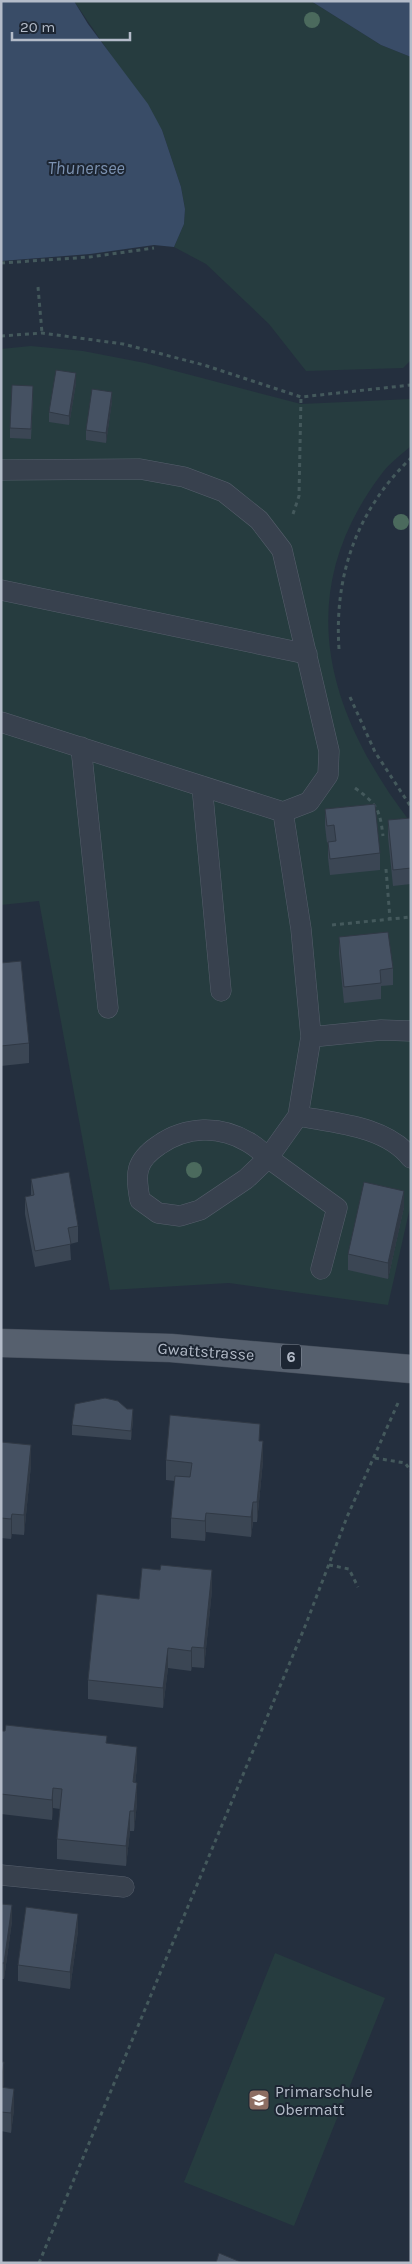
<svg xmlns="http://www.w3.org/2000/svg" width="412" height="2264" viewBox="0 0 412 2264" font-family="Karla,sans-serif">
<style>
.green{fill:#263c3f}
.water{fill:#394c67}
.lines{fill:none;stroke-linecap:round;stroke-linejoin:round}
.lane-casing{stroke:#565f6c;stroke-width:21}
.primary-casing{stroke:#414a57;stroke-width:29}
.path{stroke:#44595c;stroke-width:3;stroke-dasharray:4 4;stroke-linecap:butt}
.lane{stroke:#38414e;stroke-width:20}
.primary{stroke:#56606e;stroke-width:28}
.tree{fill:#4b6a5d}
.wall{fill:#3b4654}
.shaded-wall{fill:#303945}
.building{fill:#455162;stroke:#303945}
.labels{text-anchor:middle;stroke-width:4;stroke-linejoin:round;paint-order:stroke}
.shield{fill:#1d2633;stroke:#878f9c;stroke-width:1}
.shield-label{font-size:15px;font-weight:bold;fill:#b4bcc9}
.street-label{font-size:16px;fill:#b4bcc9;stroke:#1d2633}
.poi-label{font-size:16px;fill:#b4bcc9;stroke:#1d2633;text-anchor:start}
.water-label{font-size:18px;font-style:italic;fill:#7c92b1;stroke:#1d2633}
</style>
<rect width="100%" height="100%" fill="#242f3e"/>
<path class="green" d="M74,1h237l70,44 30,12v303l-8,8 -97,3 -37,-47 -63,-60 -32,-17 10,-23 1,-15 -4,-22 -19,-57z
M31,346l52,5 62,12 156,41 110,-5v47c-9,8 -20,16 -28,26 -92,120 -58,239 28,351v380l-23,102 -159,-22 -119,7 -71,-389 -38,4v-556z
M275,1953l110,45 -91,228 -110,-44z"/>
<path class="water" d="M1,1h73l14,23 60,80 14,26 19,57 4,22 -1,15 -10,23 -20,-2 -64,9 -89,7z
M311,1h100v56l-30,-12z"/>
<g class="lines">
<g class="lane-casing">
<path id="lane" d="M1,470l139,-1 44,8 40,15 35,28 23,30 47,201 -1,24 -19,27 -26,10 18,117 10,108 -13,79 -30,42 -22,21 -46,31 -20,6 -22,-3 -18,-13c-5,-26 -5,-39 19,-55 27,-19 61,-20 89,-3 10,5 18,15 27,21 21,15 41,30 62,45l-16,61
M1,590l306,64
M1,722l282,90
M81,747l27,261
M202,786l19,205
M311,1037l70,-7 30,1
M298,1116c37,7 88,10 113,42
M1,1875l123,12"/>
</g>
<g class="primary-casing">
<path id="primary" d="M1,1343l170,5 240,21"/>
</g>
<path class="path" d="M1,263l89,-6 64,-9
M38,287l4,46
M1,336l41,-3 81,11 81,21 97,32 110,-12
M293,514l6,-18 2,-99
M339,649c-5,-74 18,-139 72,-191
M350,697l25,55 36,55
M355,788c22,16 25,22 28,48
M386,869l4,50
M332,925l79,-8
M375,1458l30,5 6,8
M329,1565l20,4 9,18
M39,2263l267,-639 41,-107 51,-114"/>
<use href="#lane" class="lane"/>
<use href="#primary" class="primary"/>
</g>
<g class="tree">
<circle cx="312" cy="20" r="8"/>
<circle cx="401" cy="522" r="8"/>
<circle cx="194" cy="1170" r="8"/>
</g>
<path class="wall" d="M76,383l-7,42 -20,-3v-10z
M33,396l-2,43 -21,-1v-10z
M112,401l-6,42 -20,-3v-10z
M325,809l55,44v17l-50,5 -2,-17v-16l-1,1 -2,-17z
M411,818v66l-18,2 -5,-49v-17z
M339,937l54,31v17l-12,1v13l-37,4 -5,-49z
M1,963l28,80v20l-28,3z
M31,1179l47,47v16l-8,2 1,16 -36,7 -10,-53v-17l6,-1z
M404,1207l-16,72 -40,-9v-16z
M133,1419l-2,21 -59,-5v-10z
M260,1441l3,20 -6,61h-4l-2,15 -45,-5 -1,9 -34,-3v-20l4,-37 -9,-1v-20z
M1,1442l30,23 -7,70 -12,-1 -1,5 -10,-1z
M212,1590l-8,78 -12,-1 -1,4 -23,-3 -5,40 -75,-9v-19l51,-81z
M1,1731l106,12 30,24 -2,16 2,20 -3,28h-4l-4,35 -69,-7v-20l3,-30 -7,-1 -1,12 -51,-6z
M1,1904l11,17 -8,58h-3z
M78,1931l-8,58 -52,-8v-16z
M1,2062l3,20 -1,6 11,21 -3,24 -10,-2z"/>
<path class="shaded-wall" d="M76,373v10l-7,42v-9z
M112,392v9l-6,42v-10z
M404,1191v16l-16,72v-16z
M133,1409v10l-2,21v-9z
M263,1441v20l-6,61v-20z
M31,1445v20l-7,70v-20z
M253,1502v20l-2,15v-20z
M206,1513v19l-1,9v-20z
M12,1514v20l-1,5v-20z
M212,1570v20l-8,78v-20z
M192,1647v20l-1,4v-20z
M168,1648v20l-5,40v-20z
M137,1747v20l-4,35v-20z
M137,1783v20l-3,28v-20z
M53,1788v20l-1,12v-20z
M130,1811v20l-4,35v-20z
M12,1905v16l-8,58v-16z
M78,1914v17l-8,58v-17z
M4,2062v20l-3,21v-20z
M14,2089v20l-3,24v-20z"/>
<path class="building" d="M56,370l20,3 -7,43 -20,-4z
M12,385l21,1 -2,43 -21,-1z
M92,389l20,3 -6,41 -20,-3z
M375,804l5,49 -50,6 -2,-17 8,-1 -2,-16 -7,1 -2,-17z
M411,818v50l-18,2 -5,-50z
M388,932l5,36 -13,2 1,13 -37,4 -5,-50z
M21,961l8,82 -28,3v-83z
M69,1172l9,54 -10,2 3,16 -36,7 -10,-54 9,-2 -3,-16z
M364,1182l40,9 -16,72 -40,-9z
M105,1398l13,3 9,8h6l-2,22 -59,-6 3,-21z
M170,1415l90,9 -1,17h4l-6,61h-4l-2,15 -45,-4 -1,8 -34,-3 4,-42 15,1 2,-14 -26,-3z
M1,1442l30,3 -7,70 -12,-1 -1,5 -10,-1z
M161,1565l51,5 -8,78 -12,-1 -1,4 -23,-3 -5,40 -75,-8 9,-86 42,5 3,-31 18,2z
M6,1725l101,11 -1,7 31,4 -4,35 4,1 -3,28h-4l-4,35 -69,-7 5,-50 -9,-1 -1,12 -51,-6v-63h4z
M1,1904l11,1 -8,58h-3z
M26,1907l52,7 -8,58 -52,-7z
M1,2062h3l-3,21z
M1,2087l13,2 -3,24 -10,-1z
M219,2253l24,10h-27z"/>
<defs>
<g id="school-square" transform="scale(1.125)"><rect x="-9" y="-9" width="18" height="18" rx="4" fill="#8d6e63" stroke="#1d2633"/><path d="M0-5L7-2L0 1L-7-2ZM-4 1L0 2.5L4 1V4Q0 6-4 4Z" fill="#fff"/></g>
</defs>
<g fill-rule="evenodd">
<use href="#school-square" x="259" y="2100"/>
</g>
<g class="labels">
<rect class="shield" x="281" y="1344.5" width="20" height="25" rx="4"/>
<g class="shield-label">
<text x="291" y="1362">6</text>
</g>
<g class="street-label">
<text transform="translate(206 1351) rotate(4)" y="6">Gwattstrasse</text>
</g>
<g class="poi-label">
<text x="275" y="2097">Primarschule<tspan x="275" dy="18">Obermatt</tspan></text>
</g>
<g class="water-label">
<text x="86" y="174">Thunersee</text>
</g>
</g>
<rect width="412" height="2264" fill="none" stroke="#b4bcc9" stroke-width="5"/>
<path d="M12 32v8h118v-8" fill="none" stroke="#b4bcc9" stroke-width="2.5"/>
<text x="20" y="32" font-size="15" fill="#b4bcc9" stroke="#1d2633" stroke-width="4" paint-order="stroke">20 m</text>
</svg>
